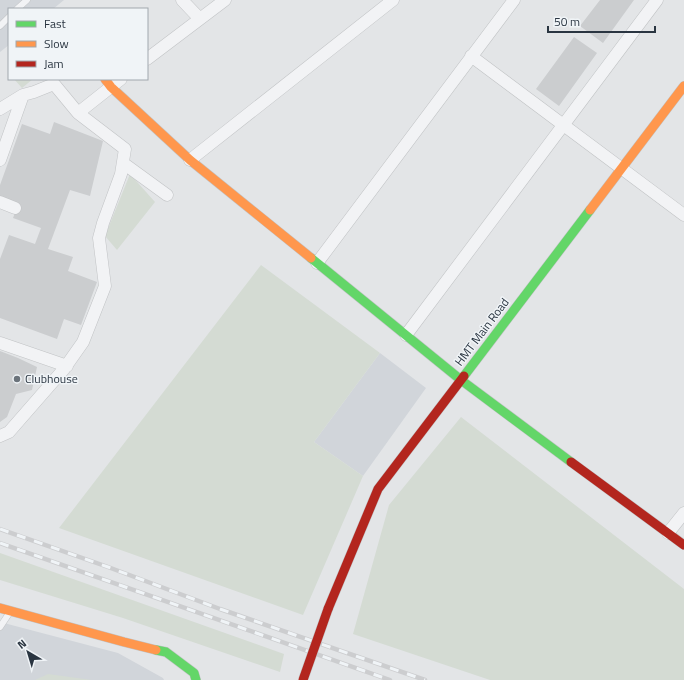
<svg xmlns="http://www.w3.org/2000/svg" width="684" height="680" viewBox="0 0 684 680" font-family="'Titillium Web',sans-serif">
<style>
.built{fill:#d1d5da}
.green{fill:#d4dbd3}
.building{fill:#cbcdcf}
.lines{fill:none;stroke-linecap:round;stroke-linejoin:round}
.lane-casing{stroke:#c1c3c5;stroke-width:7}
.street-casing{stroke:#c1c3c5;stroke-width:13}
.fast-casing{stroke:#c1c3c5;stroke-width:10}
.slow-casing{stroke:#c1c3c5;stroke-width:10}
.jam-casing{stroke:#c1c3c5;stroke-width:10}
.lane{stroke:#f2f3f5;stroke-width:6}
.street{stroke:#f2f3f5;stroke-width:12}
.fast{stroke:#63d668;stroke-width:9}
.slow{stroke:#ff974d;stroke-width:9}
.jam{stroke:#b3261e;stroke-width:9}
.rail-casing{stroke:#cccdcf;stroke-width:4.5}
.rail{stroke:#f0f4f7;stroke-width:3;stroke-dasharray:9;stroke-linecap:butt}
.jam-bridge-casing{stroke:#c1c3c5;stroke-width:10;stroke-linecap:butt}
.jam-bridge{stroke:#b3261e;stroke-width:9}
.poi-dot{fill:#6b737b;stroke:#f0f4f7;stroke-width:1.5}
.labels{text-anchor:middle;stroke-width:3;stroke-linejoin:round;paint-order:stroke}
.street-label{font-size:12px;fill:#2a3541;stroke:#f0f4f7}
.poi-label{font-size:12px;fill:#2a3541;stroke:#f0f4f7;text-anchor:start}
</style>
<rect width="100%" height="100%" fill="#e3e5e7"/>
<path class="built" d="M0,0h64l-11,9h-44v36l-9,7z
M380,353l46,35 -63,88 -49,-34z
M0,622l118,31 45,25 1,2h-164z"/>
<path class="green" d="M14,79h19l-11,9z
M130,174l25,28 -38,48 -12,-14z
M261,265l119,88 -66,89 49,34 -60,139 -244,-87z
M461,417l223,172v91h-194l-137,-46 36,-129z
M0,553l284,101 -4,18 -157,-54 -123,-38z
M48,674l44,6h-57z"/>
<path class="building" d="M600,0h34l-31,43 -23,-17z
M574,37l23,16 -38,53 -23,-17z
M54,122l49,19 -13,55 -20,-6 -22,59 25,8 -5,14 29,11 -16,43 -17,-6 -7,20 -57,-21v-59l9,-24 26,9 6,-16 -28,-10 5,-13 -18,-8v-12l22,-61 28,10z
M0,351l18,7 19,9 -5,23 -16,4 -9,23 -7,5z"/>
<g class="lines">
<g class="lane-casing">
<path id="lane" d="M17,9l10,-9
M0,26l9,-9
M0,627l10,-15"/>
</g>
<g class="street-casing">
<path id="street" d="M182,0l18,19
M471,56l213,159
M147,59l78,-59
M0,109l23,-14 11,-3 20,-8 24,29 43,-34
M0,160l23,-65
M190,160l203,-160
M123,163l44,32
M0,202l15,6
M317,263l197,-263
M406,335l251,-335
M0,343l67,23
M0,436l9,-4 55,-63 19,-27 22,-56 -6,-48 4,-15 18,-49 4,-25 -47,-36
M668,533l16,-20"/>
</g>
<g class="fast-casing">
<path id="fast" d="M311,258l150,122 110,82
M464,376l126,-166
M156,650l10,2 28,21 2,7"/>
</g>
<g class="slow-casing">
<path id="slow" d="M105,79l6,8 79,73 121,98
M590,210l94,-124
M0,608l124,34 32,8"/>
</g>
<g class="jam-casing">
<path id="jam" d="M571,462l113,83
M328,609l50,-120 86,-113"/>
</g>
<use href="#lane" class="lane"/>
<use href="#street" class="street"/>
<use href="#fast" class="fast"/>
<use href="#slow" class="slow"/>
<use href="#jam" class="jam"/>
<g class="rail-casing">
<path id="rail" d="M0,529l108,38 112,42 205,71
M0,543l390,137"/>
</g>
<use href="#rail" class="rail"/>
<g class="jam-bridge-casing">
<path id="jam-bridge" d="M303,680l25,-71"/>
</g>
<use href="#jam-bridge" class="jam-bridge"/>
</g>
<circle class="poi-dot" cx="17" cy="379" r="4"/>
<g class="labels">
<g class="street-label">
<text transform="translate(482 332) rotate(-53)" y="4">HMT Main Road</text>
</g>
<g class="poi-label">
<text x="25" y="383">Clubhouse</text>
</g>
</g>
<rect x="8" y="8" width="140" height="72" fill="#f0f4f7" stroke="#a1a8ae"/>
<rect x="16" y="21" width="20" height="6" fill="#63d668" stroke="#a1a8ae"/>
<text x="44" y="28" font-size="12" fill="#2a3541">Fast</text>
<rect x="16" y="41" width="20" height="6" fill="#ff974d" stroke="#a1a8ae"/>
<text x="44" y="48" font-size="12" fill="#2a3541">Slow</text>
<rect x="16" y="61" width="20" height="6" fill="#b3261e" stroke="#a1a8ae"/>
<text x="44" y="68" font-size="12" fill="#2a3541">Jam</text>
<g transform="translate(28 652) rotate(322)" stroke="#f0f4f7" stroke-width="3" paint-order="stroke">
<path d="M0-3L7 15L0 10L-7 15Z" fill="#2a3541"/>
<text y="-6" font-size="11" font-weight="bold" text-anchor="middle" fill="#2a3541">N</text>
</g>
<path d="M548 26v6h107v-6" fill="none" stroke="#2a3541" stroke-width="2"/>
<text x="554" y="26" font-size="12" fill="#2a3541" stroke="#f0f4f7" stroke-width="3" paint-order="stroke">50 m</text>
</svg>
